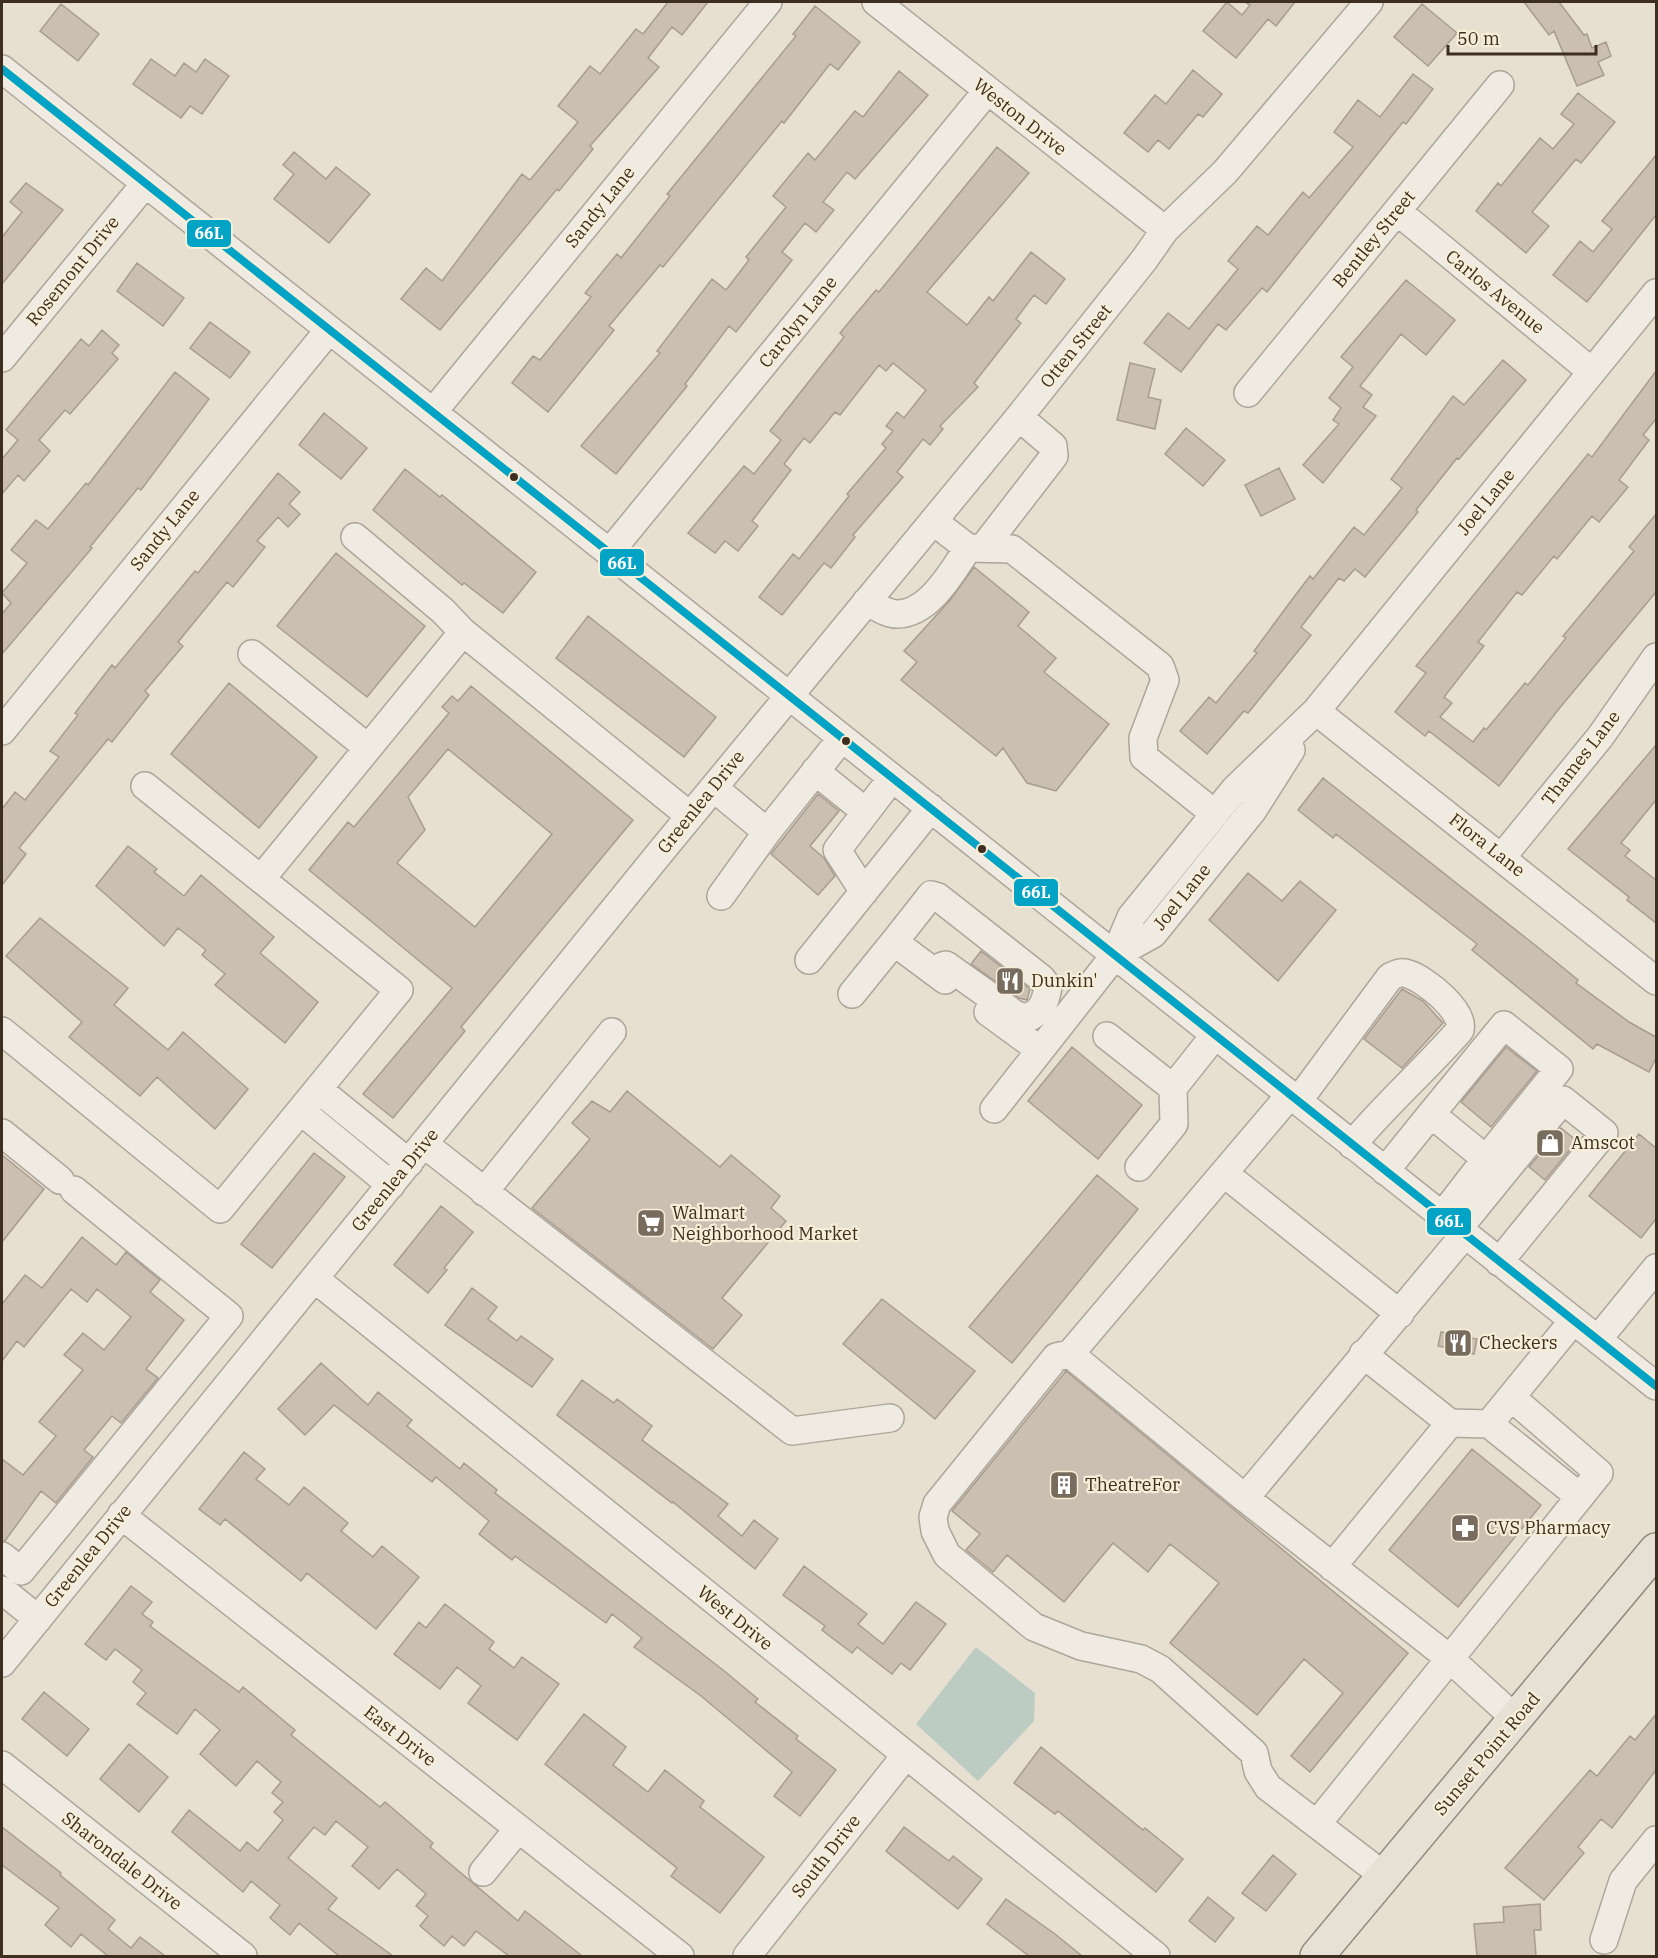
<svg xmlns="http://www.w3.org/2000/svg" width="1658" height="1958" viewBox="0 0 1658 1958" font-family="'IBM Plex Serif',serif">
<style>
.water{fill:#bcccc2}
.building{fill:#cbbfb2;stroke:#a89c90;stroke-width:1.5;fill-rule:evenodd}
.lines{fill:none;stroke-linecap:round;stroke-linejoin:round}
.minor-casing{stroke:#ada599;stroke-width:30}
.major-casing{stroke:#928b80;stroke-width:36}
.minor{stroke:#efebe3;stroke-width:27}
.major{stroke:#e6e1d4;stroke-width:33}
.bus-1-casing{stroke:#f7eed8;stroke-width:12}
.bus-1{stroke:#03a3c5;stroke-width:8}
.bus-dot{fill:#3d2e20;stroke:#f7eed8;stroke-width:2}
.labels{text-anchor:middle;stroke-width:4.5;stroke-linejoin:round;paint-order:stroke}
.street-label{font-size:18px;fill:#3d2e20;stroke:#f7eed8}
.poi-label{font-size:18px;fill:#3d2e20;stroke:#f7eed8;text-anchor:start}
.line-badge{stroke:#f7eed8;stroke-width:2}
.badge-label{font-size:16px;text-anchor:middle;font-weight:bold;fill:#fff}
</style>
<rect width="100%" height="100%" fill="#e7e0d1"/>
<path class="water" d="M976,1647l59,46 -1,28 -56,60 -62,-57z"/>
<path class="building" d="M668,2h40l-26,33 -10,-8 -24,31 11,9 -69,79 3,3 -34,42 -2,-2 -117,141 -39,-31 25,-31 16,13 80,-107 8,6 48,-58 -20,-16 32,-40 10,8 36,-45 7,5z
M1227,2l15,13 8,-10 -5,-3h50l-19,24 -8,-7 -32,39 -33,-27z
M1524,2h35l25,33 3,-1 5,14 14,-6 5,14 -13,6 6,13 -27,11 -23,-55 -5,4z
M61,4l38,30 -21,27 -38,-30z
M1422,4l35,29 -29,33 -34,-29z
M815,6l45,36 -22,28 -8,-6 -46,59 -2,-2 -119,146 -3,-2 -51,61 5,4 -66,82 -36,-29 21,-27 7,4 51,-63 -6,-4 32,-39 4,4 49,-62 -3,-2 129,-158 -3,-2z
M151,59l24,17 9,-13 12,9 9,-13 24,17 -27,38 -12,-8 -9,12 -48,-34z
M1193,70l29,24 -19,23 -5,-3 -29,35 -11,-9 -10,12 -24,-19 31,-38 11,9z
M899,71l29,24 -73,84 -8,-7 -24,30 11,8 -18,22 -11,-9 -23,29 10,8 -56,72 -7,-6 -44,58 2,2 -71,88 -35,-28 79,-93 -3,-2 55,-72 14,11 23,-30 -3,-3 40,-50 -13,-11 35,-43 7,7 40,-49 8,6z
M1413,74l20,15 -27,35 -3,-2 -136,170 -5,-4 -36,42 -8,-6 -37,48 -37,-29 24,-30 21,16 49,-60 -10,-8 29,-35 11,9 35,-43 6,6 44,-51 -19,-15 24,-32 22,17z
M1578,93l37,29 -34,41 -5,-4 -44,53 17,14 -23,27 -50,-42 22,-28 3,3 39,-48 13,11 21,-25 -13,-10z
M997,147l32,26 -102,119 40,33 22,-28 4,4 38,-49 34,27 -19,25 -12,-9 -18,24 5,4 -47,60 4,4 -38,39 3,3 -13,16 -7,-6 -26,33 6,5 -50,58 2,2 -24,31 -7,-5 -42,52 -23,-18 34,-43 6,5 50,-63 -2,-2 39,-46 -4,-4 11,-13 -7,-5 11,-14 7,6 22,-28 -33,-27 -7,8 -7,-6 -39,50 -5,-3 -25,31 -6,-5 -20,26 7,6 -39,51 6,5 -20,25 -13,-10 -10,12 -27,-20 56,-67 10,8 27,-34 -11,-9 74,-94 -4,-4 36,-43 3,2z
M294,152l32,27 10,-12 34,27 -41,49 -55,-44 20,-25 -11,-9z
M1656,155v60l-69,87 -34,-27 27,-34 13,11 19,-23 -10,-8z
M26,183l37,27 -61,74v-47l20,-25 -12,-10z
M137,263l47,35 -21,28 -46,-35z
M1406,280l49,40 -29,35 -25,-21 -41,52 12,9 -9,12 13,9 -53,67 -20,-18 36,-41 -6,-4 8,-12 -12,-10 24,-31 -12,-10z
M210,322l40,30 -20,26 -40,-30z
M102,330l17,15 -7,8 6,6 -48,55 -5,-4 -26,30 11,11 -26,30 -6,-6 -16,19v-35l16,-19 -12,-10 75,-91 8,7z
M1503,360l23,20 -67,79 -2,-1 -41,52 2,2 -53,65 -10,-8 -11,12 -5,-3 -38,49 10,8 -63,78 -4,-2 -37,43 -27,-23 29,-34 7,6 41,-50 -3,-2 37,-50 19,-25 3,3 41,-52 10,8 38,-47 -11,-9 62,-83 11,9z
M1130,363l25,6 -7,28 13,3 -6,29 -38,-9z
M1656,371v48l-13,16 6,5 -30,40 9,7 -29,35 -7,-6 -35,43 -3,-3 -32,39 -5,-3 -39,50 6,4 -40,51 8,6 -12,14 33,25 11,-14 2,2 39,-47 3,2 38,-47 -3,-2 71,-85 -5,-4 27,-33v78l-98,118 -59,76 -70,-55 -4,5 -30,-24 31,-39 -10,-7 172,-212 4,3z
M175,372l34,27 -68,91 -3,-2 -48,59 2,1 -90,106v-40l9,-11 -9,-10 25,-30 -16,-13 25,-30 12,9 38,-46 2,2z
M324,413l43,35 -26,31 -42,-34z
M1186,428l39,32 -22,26 -38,-32z
M1279,468l16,31 -34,17 -16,-31z
M405,469l35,28 2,-2 94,77 -33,41 -39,-30 -2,2 -89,-75z
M278,473l22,19 -11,12 11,10 -12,13 -10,-10 -21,24 8,6 -32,40 -6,-5 -49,60 5,4 -38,45 4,4 -37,47 -4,-3 -89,109 7,6 -24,31v-76l13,-17 10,8 34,-43 -9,-6 28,-36 -3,-2 37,-48 3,3 80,-97 3,2z
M336,553l89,73 -58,71 -90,-71z
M974,567l55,45 -11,14 38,32 -12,14 65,52 -53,67 -29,-8 -24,-35 -7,8 -95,-76 16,-18 -13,-11 47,-52z
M588,616l128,101 -32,40 -128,-99z
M229,683l88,74 -58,71 -88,-74z
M471,686l162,134 -172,207 4,4 -72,87 -30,-24 89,-106 -143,-118 39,-48 6,5 95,-114 -7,-6 10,-11 6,5zM448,749l104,85 -77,93 -78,-64 28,-33 -17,-33z
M1656,745v55l-35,43 9,7 -5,6 31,24v43l-29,-23 2,-3 -61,-48z
M1323,778l217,171 38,31 -2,3 53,39 27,15v21l-7,14 -52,-28 -4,5 -121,-99 5,-6 -141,-110 -3,4 -35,-28z
M818,794l21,17 -29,35 14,12 11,18 -17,19 -47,-41z
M128,846l29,23 -3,3 30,24 17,-21 73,62 -14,16 58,49 -33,41 -70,-58 10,-11 -23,-19 4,-5 -28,-22 -14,18 -68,-60z
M1248,873l34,28 18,-20 36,29 -58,71 -69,-61z
M40,918l88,70 -14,17 54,45 15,-18 65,57 -33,40 -58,-52 -17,19 -71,-59 13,-15 -76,-66z
M981,951l49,38 -3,11 -8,-2 -48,-34z
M1402,989l21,12 20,22 -41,45 -38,-29z
M1072,1047l70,58 -44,54 -70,-58z
M1506,1047l31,24 -46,56 -30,-25z
M627,1091l93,76 11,-12 49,41 -9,12 15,13 -64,77 20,17 -29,34 -181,-141 58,-69 -18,-16 20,-22 18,11z
M1561,1128l16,13 -32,39 -16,-13z
M1639,1134l17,14v71l-15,19 -52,-42z
M314,1153l31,24 -73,91 -31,-24z
M2,1155l42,34 -42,53z
M1097,1175l41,34 -126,154 -43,-36z
M441,1206l32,26 -29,36 3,2 -19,23 -34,-28z
M82,1237l34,28 10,-13 34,28 -10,12 34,28 -38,49 12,9 -37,45 -9,-7 -28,34 9,7 -37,46 -15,-12 -36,50h-3v-82l21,16 33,-39 -17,-14 44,-52 -19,-15 19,-22 21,17 27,-33 -34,-28 -10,13 -16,-13 -47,58 -7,-6 -15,20v-57l23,-29 17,13z
M472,1288l25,19 -9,12 29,22 4,-5 32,23 -21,28 -87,-62z
M882,1299l93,72 -40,48 -92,-75z
M1441,1332l36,7 -3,15 -36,-8z
M321,1363l47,42 10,-13 34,28 -5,6 53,43 4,-6 33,27 -2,3 228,177 35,29 -3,3 43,34 -2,3 40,31 -36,46 -26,-20 18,-24 -91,-76 -67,-49 8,-9 -30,-24 -6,9 -91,-67 -3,4 -33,-26 10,-13 -53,-44 -4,5 -98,-77 -29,30 -27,-26z
M1066,1371l342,282 -98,119 -19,-16 52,-63 -39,-34 -47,56 -87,-72 49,-60 -49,-39 -22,28 -35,-29 -49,59 -57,-47 -14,17 -27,-22 14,-16 -28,-23z
M582,1380l32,23 3,-4 35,27 -10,14 86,64 -10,12 24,20 12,-16 24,19 -23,30 -82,-67 -1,1 -115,-88z
M1472,1449l69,56 -83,102 -69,-57z
M244,1452l21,17 -9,10 33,26 15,-18 44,36 -7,8 32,26 9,-11 37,31 -43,52 -69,-56 -6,8 -76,-62 -5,6 -21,-16z
M804,1566l63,48 -9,10 25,20 33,-42 30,22 -36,46 -9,-7 -9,11 -35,-27 -5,6 -30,-23 3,-4 -42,-31z
M131,1586l21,16 -10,12 11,8 -3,4 89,66 4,-5 52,43 -4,5 89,72 5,-5 48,41 -3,4 88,74 7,-10 57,45h-73l-33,-25 -12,15 -12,-10 -8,10 -24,-20 8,-10 -12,-10 10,-12 -29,-25 -18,20 -27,-23 16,-19 -32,-26 -11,14 -11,-8 -26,31 49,40 -9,11 65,47h-54l-40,-33 -9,12 -20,-17 10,-13 -29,-24 -8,11 -71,-60 17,-22 51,41 7,-9 11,9 25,-31 -9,-8 9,-10 -11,-9 9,-11 -24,-21 -21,25 -36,-32 20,-24 -25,-21 -18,25 -40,-30 9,-11 -13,-11 9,-12 -27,-21 -9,11 -21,-16z
M445,1604l49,38 -5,7 25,19 8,-11 37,27 -42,56 -49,-37 13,-17 -24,-19 -17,22 -46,-35 25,-32 7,6z
M44,1692l45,37 -22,27 -45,-37z
M584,1714l42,33 -13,18 35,27 17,-22 39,31 -4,6 64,50 -44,56 -49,-37 6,-8 -132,-104z
M1656,1714v56l-44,58 -11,-9 -23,28 6,6 -40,47 -39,-32 85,-98 7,6 33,-40 5,4z
M129,1744l39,33 -29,35 -39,-33z
M1041,1747l102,83 2,-2 38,31 -27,33 -98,-81 -3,3 -41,-31z
M2,1827l59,46 -1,2 55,45 -7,9 23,19 9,-11 25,19h-57l-27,-22 -10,13 -26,-22 14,-17 -57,-43z
M904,1827l45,34 4,-5 29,23 -24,30 -72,-58z
M1273,1855l23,19 -30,37 -24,-18z
M1208,1897l26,21 -19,24 -26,-21z
M1006,1899l49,35 27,22h-53l-42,-32z
M1540,1904l1,26h-7l2,26h-59l-3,-32 30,-2 -1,-15z"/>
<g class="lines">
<g class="minor-casing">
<path id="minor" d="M876,2l289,228
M2,69l1654,1317
M1397,211l195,161
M2,358l143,-174
M1248,393l252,-308
M433,412l335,-410
M933,521l35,27 44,1 148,117 5,14 -22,58 1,19 71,57
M355,537l88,74 20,21 227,184
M983,548l71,-92 -1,-10 -34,-29
M609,553l378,-462
M866,602c10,4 21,12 31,12 32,0 56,-43 71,-66
M252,654l116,94
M1316,711l340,270
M2,731l327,-401
M815,771l51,41
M714,788l53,44 75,-94
M1502,857l98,-120 56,-80
M261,879l202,-247
M864,892l-27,-42 55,-72
M721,896l46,-64
M894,942l37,-47 7,2 103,81 7,9c-3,16 -5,23 -20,31l-12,-3 -70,-50 -14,5
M1115,955l38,-21 100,-124 38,-60
M809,960l122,-152
M852,994l42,-52 51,38
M988,1012l52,38
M2,1031l218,178 179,-219 -254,-204
M1107,1036l66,52
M318,1089l91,74
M1290,1095l-220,259 175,144 204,160 68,62
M1298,1101l92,-124c6,-3 11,-6 18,-3 17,5 57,37 52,56 -35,40 -74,74 -108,115
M994,1109l121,-154 16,-38 104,-128 81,-78 340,-418
M301,1111l90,74
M1431,1114l73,-89 55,44 -73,90
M2,1133l58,47
M424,1144l368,287 98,-13
M1139,1167l35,-43 -1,-36 42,-53
M1385,1171l46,-57 55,45 -44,57
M1225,1174l175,140
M484,1192l128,-160
M1458,1229l105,-129 41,33 -105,129
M315,1279l841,677
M1598,1339l58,-71
M1070,1354l-14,3 -119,147 -4,13 2,14 12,24 87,72 47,19 60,13 19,10 94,84 4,18 10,16 115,88
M1363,1354l87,69
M1489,1424l91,73
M1245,1498l220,-264
M121,1515l559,441
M2,1556l19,15 208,-255 -155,-126
M1332,1567l118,-144 39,1 84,-103
M2,1590l36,29
M2,1663l661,-814 356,-432 125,-157 21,-30 60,-58 144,-170
M2,1765l241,191
M1317,1824l282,-351 -88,-76
M483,1872l35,-43
M1604,1940l19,-59 33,-41
M747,1956l159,-201"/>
</g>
<g class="major-casing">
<path id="major" d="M1317,1956l339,-406"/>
</g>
<use href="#minor" class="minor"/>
<use href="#major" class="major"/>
<g class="bus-1-casing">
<path id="bus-1" d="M2,69l1654,1317"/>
</g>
<use href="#bus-1" class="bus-1"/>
</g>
<defs>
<g id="restaurant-square" transform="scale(1.5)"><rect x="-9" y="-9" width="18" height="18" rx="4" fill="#786c5e" stroke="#f7eed8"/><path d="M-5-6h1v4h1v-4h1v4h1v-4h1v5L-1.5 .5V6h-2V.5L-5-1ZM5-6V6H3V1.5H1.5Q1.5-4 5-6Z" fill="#fff"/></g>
<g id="shop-square" transform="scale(1.5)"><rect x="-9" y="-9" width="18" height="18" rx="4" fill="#786c5e" stroke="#f7eed8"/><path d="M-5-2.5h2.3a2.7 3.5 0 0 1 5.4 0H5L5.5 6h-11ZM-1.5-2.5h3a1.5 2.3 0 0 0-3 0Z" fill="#fff"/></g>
<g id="supermarket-square" transform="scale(1.5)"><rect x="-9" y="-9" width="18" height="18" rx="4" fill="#786c5e" stroke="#f7eed8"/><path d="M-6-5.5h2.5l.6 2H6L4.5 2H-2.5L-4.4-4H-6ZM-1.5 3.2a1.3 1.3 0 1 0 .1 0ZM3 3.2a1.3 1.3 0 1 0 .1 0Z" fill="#fff"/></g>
<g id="building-square" transform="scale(1.5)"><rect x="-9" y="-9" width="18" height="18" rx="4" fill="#786c5e" stroke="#f7eed8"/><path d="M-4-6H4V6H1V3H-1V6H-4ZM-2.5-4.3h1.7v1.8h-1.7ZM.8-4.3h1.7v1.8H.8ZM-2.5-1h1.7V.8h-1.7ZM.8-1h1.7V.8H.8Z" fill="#fff"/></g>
<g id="pharmacy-square" transform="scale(1.5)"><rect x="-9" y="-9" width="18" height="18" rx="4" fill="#786c5e" stroke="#f7eed8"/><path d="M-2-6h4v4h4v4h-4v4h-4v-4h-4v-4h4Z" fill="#fff"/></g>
</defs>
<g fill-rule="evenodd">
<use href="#restaurant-square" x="1010" y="981"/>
<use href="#shop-square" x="1550" y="1143"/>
<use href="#supermarket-square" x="651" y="1223"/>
<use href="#restaurant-square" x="1458" y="1343"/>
<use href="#building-square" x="1064" y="1485"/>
<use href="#pharmacy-square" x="1465" y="1528"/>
</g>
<g class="bus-dot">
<circle cx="514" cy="477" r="5"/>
<circle cx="846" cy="741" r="5"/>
<circle cx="982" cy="849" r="5"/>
</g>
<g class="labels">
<g class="street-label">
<text transform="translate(1020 117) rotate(38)" y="6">Weston Drive</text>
<text transform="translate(600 207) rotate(-51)" y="6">Sandy Lane</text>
<text transform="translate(1374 239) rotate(-51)" y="6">Bentley Street</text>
<text transform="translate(73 271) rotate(-51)" y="6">Rosemont Drive</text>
<text transform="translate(1495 292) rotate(39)" y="6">Carlos Avenue</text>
<text transform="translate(798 322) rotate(-51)" y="6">Carolyn Lane</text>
<text transform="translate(1076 346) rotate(-51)" y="6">Otten Street</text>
<text transform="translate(1486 502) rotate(-51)" y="6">Joel Lane</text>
<text transform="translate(165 530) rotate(-51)" y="6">Sandy Lane</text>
<text transform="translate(1581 758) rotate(-52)" y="6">Thames Lane</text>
<text transform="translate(701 802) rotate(-51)" y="6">Greenlea Drive</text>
<text transform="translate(1487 845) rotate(38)" y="6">Flora Lane</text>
<text transform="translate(1182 897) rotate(-51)" y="6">Joel Lane</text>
<text transform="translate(395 1180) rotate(-51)" y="6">Greenlea Drive</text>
<text transform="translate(88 1556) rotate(-51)" y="6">Greenlea Drive</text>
<text transform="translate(735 1618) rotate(39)" y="6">West Drive</text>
<text transform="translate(400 1736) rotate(38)" y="6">East Drive</text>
<text transform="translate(1487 1754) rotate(-50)" y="6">Sunset Point Road</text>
<text transform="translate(826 1856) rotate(-52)" y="6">South Drive</text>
<text transform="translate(122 1861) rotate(38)" y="6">Sharondale Drive</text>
</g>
<g class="poi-label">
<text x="1031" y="987">Dunkin'</text>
<text x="1571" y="1149">Amscot</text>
<text x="672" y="1219">Walmart<tspan x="672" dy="21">Neighborhood Market</tspan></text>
<text x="1479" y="1349">Checkers</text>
<text x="1085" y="1491">TheatreFor</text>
<text x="1486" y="1534">CVS Pharmacy</text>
</g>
</g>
<g class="line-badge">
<rect x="186" y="219" width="46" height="29" rx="6" fill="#03a3c5"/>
<rect x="599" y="548" width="46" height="29" rx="6" fill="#03a3c5"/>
<rect x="1013" y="878" width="46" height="29" rx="6" fill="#03a3c5"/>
<rect x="1426" y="1207" width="46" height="29" rx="6" fill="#03a3c5"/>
</g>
<g class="badge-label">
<text x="209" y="239">66L</text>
<text x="622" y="569">66L</text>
<text x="1036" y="898">66L</text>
<text x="1449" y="1227">66L</text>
</g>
<rect width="1658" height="1958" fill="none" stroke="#3d2e20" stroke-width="6"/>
<path d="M1448 45v9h148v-9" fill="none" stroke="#3d2e20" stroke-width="3"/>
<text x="1457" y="45" font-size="18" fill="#3d2e20" stroke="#f7eed8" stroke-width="4.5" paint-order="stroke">50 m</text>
</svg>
